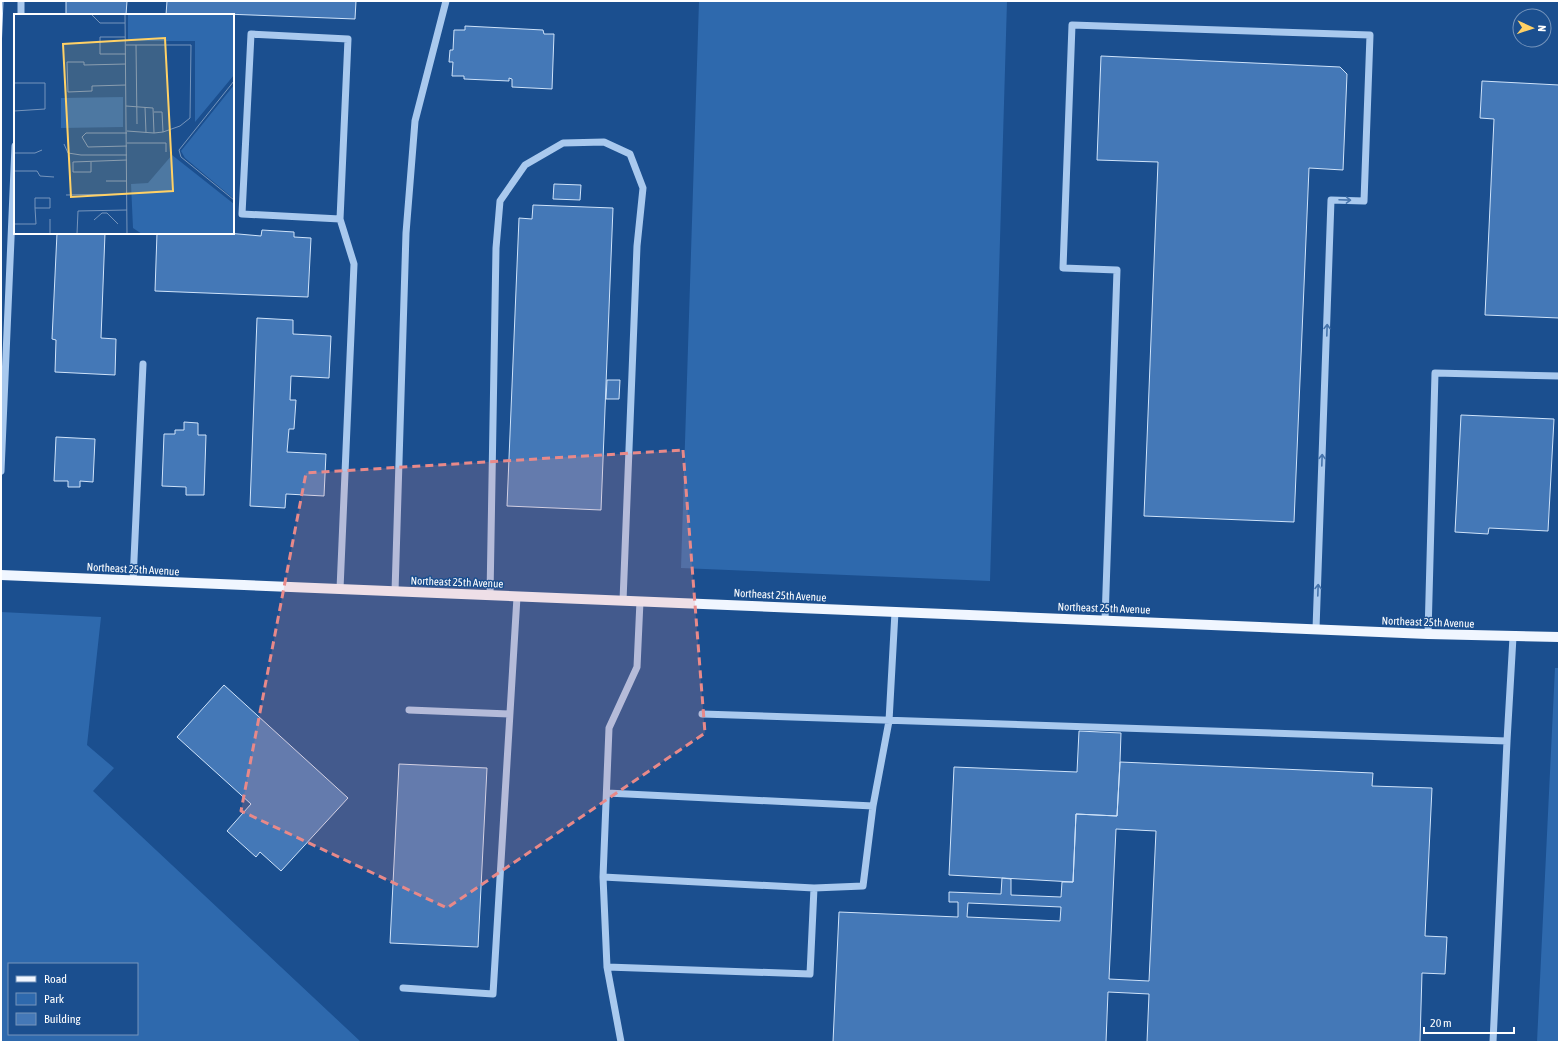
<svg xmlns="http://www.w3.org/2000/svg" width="1560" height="1043" viewBox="0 0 1560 1043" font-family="'Asap Condensed',sans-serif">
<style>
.green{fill:#2e69ad;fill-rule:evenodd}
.building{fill:#4478b7;stroke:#cfe3fa;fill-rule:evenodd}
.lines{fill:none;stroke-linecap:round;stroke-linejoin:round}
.minor{stroke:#a9c9ee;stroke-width:7}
.major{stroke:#f0f6ff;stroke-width:10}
.oneway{stroke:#4674ac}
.marked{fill:#e88989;fill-opacity:0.2;stroke:#e88989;stroke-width:3;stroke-dasharray:8 5;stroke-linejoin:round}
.labels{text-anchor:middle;stroke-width:3;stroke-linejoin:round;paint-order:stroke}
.street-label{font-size:11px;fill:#fff;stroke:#1b4f8f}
.inset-road{fill:none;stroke:#7695bc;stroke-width:1}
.view{fill:#ffd166;fill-opacity:0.15;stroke:#ffd166;stroke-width:2}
.inset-edge{fill:none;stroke:#fff;stroke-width:2}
</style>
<rect width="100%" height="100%" fill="#1b4f8f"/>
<path class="green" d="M699,1h308l-17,580 -309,-13z
M1,612l100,5 -14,128 27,23 -21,23 268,251h-360zM9,964h128v70h-128z
M1555,668h4v374h-22z"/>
<path class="building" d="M1,1h2l-2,50z
M66,1h61l-1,14h-60z
M167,1h189l-1,18 -130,-5 -59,1z
M465,26l78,4 1,4h10l-2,55 -40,-2v-8l-3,-1v3l-45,-2v-3h-12l1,-14h-4l1,-12h3l1,-20h11z
M1101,56l239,11 7,7 -4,96 -34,-2 -15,354 -150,-6 14,-354 -61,-2z
M1482,81l77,4v233l-74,-3 9,-196 -14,-1z
M554,184l27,1 -1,15 -27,-1z
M533,205l80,3 -12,302 -94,-4 12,-288 13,1z
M262,230l32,2v5l17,1 -3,59 -153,-6 2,-58h70l34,3z
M57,233h48l-4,105 15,1 -1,36 -60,-3 1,-32 -4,-1z
M257,318l36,2v14l38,2 -2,42 -38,-2 -1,24h6l-2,29h-5l-2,23 39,2 -2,42 -38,-2 -1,14 -35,-2z
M607,380h13l-1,19h-13z
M1461,415l93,4 -6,112 -59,-3 -1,6 -33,-2z
M184,422l14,1v12h8l-2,60h-18v-8l-24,-1 2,-52h11v-4h9z
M56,437l39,2 -2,43 -13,-1v6h-12v-6h-14z
M224,685l124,113 -67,73 -21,-19 -4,5 -29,-26 24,-27 -74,-67z
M1079,731l42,2 -1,29 -3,54 -41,-2 -3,68 -124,-7 5,-108 123,5z
M1120,762l253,11 -1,13 60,2 -7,148 22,1 -2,37 -23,-1 -2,69h-273l2,-48 -41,-2 -2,50h-273l6,-130 119,5v-15h-9v-10l52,2 1,-16 9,1v16l50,2 1,-15h11l3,-68 41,2zM1116,829l40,2 -7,150 -40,-2zM968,903l93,4 -1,14 -93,-4z
M399,764l88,4 -9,179 -88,-4z"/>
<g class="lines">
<path class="minor" d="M21,15v-14
M340,219l-98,-5 9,-180 97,5 -8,180 14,45 -14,325
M1,471l14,-325
M133,581l10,-217
M395,592l11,-359 9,-112 31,-120
M490,596l6,-348 4,-47 25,-36 38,-22 41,-1 26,12 13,34 -6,58 -14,355
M640,601l-3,66 -28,61 -6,149 211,11 49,-2 10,-80 16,-85 6,-109
M1105,620l12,-350 -54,-2 9,-243 298,10 -6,166 -33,-1 -15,429
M1428,634l7,-261 124,3
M409,710l100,4
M702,714l805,27 6,-104
M607,793l266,13
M603,877l4,90 203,7 4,-86
M607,967l14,75
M403,988l90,6 24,-397
M1493,1042l14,-301"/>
<path class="major" d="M1,575l1427,59 131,3"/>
</g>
<defs><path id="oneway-shaft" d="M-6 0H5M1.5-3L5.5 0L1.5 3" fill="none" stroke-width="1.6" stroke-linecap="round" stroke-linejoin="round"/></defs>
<g class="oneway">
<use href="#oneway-shaft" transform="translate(1345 200) rotate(2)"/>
<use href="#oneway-shaft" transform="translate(1327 330) rotate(-88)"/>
<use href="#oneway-shaft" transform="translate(1322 460) rotate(-88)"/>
<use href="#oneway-shaft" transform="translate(1318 590) rotate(-88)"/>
</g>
<path class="marked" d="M683,450l22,283 -258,175 -206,-97 65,-338z"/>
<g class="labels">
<g class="street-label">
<text transform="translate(133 569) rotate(3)" y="4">Northeast 25th Avenue</text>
<text transform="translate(457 582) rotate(2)" y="4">Northeast 25th Avenue</text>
<text transform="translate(780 595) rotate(3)" y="4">Northeast 25th Avenue</text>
<text transform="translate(1104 608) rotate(2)" y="4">Northeast 25th Avenue</text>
<text transform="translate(1428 622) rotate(2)" y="4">Northeast 25th Avenue</text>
</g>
</g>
<g transform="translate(14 14)">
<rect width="220" height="220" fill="#1b4f8f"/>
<path d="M114,0h106v61l-39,47v-81h-67zM220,71v114l-49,-41 -4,-7zM109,83v30l-62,1v-30zM158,141l62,49v30h-92l-9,-6 -2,-44 17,-1z" fill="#2e69ad"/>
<path class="inset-road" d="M111,0l2,220M78,1l8,8h25M111,23h-25v17h26M112,31h10l1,79M122,31h55l-1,73 -10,8 -17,6M112,50l-42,1v-3h-17l1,30 24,-1v-5l34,-1M220,67l-55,69 2,7 53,43M0,69h31v26l-31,2M112,92l27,2 1,25 -27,-2M131,93l1,26M140,98h8l1,20 -9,1M113,119h-41l-4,4 6,10 39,-1M113,129h39v9M50,130l4,9 13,2h46M0,139h21l7,-3M77,148v10h-18v-10l54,-2M0,157h23l3,5 14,1M92,167h21M52,181l61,-1M36,205v15M80,206l8,-7h5l11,11M0,210h22l-1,-16v-10h15v10h-15M63,220l1,-23 49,-1"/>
<path class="view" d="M151,24l8,153 -102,6 -8,-153z"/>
<rect width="220" height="220" class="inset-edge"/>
</g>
<rect width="1560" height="1043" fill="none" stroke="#ffffff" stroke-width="4"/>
<rect x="8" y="963" width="130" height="72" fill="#1b4f8f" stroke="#7695bc"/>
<rect x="16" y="976" width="20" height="6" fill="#f0f6ff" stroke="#7695bc"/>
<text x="44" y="983" font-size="12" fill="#ffffff">Road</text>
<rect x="16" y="993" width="20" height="12" fill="#2e69ad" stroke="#7695bc"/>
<text x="44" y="1003" font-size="12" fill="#ffffff">Park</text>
<rect x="16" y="1013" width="20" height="12" fill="#4478b7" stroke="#7695bc"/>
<text x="44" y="1023" font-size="12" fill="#ffffff">Building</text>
<g transform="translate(1532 28) rotate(93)"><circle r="19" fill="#1b4f8f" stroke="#7695bc"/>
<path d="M0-3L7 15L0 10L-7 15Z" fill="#ffd166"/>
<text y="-6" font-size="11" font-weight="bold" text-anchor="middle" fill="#ffffff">N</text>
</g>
<path d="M1424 1027v6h90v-6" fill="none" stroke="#ffffff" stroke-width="2"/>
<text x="1430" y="1027" font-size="12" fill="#ffffff" stroke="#1b4f8f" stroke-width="3" paint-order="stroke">20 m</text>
</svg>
